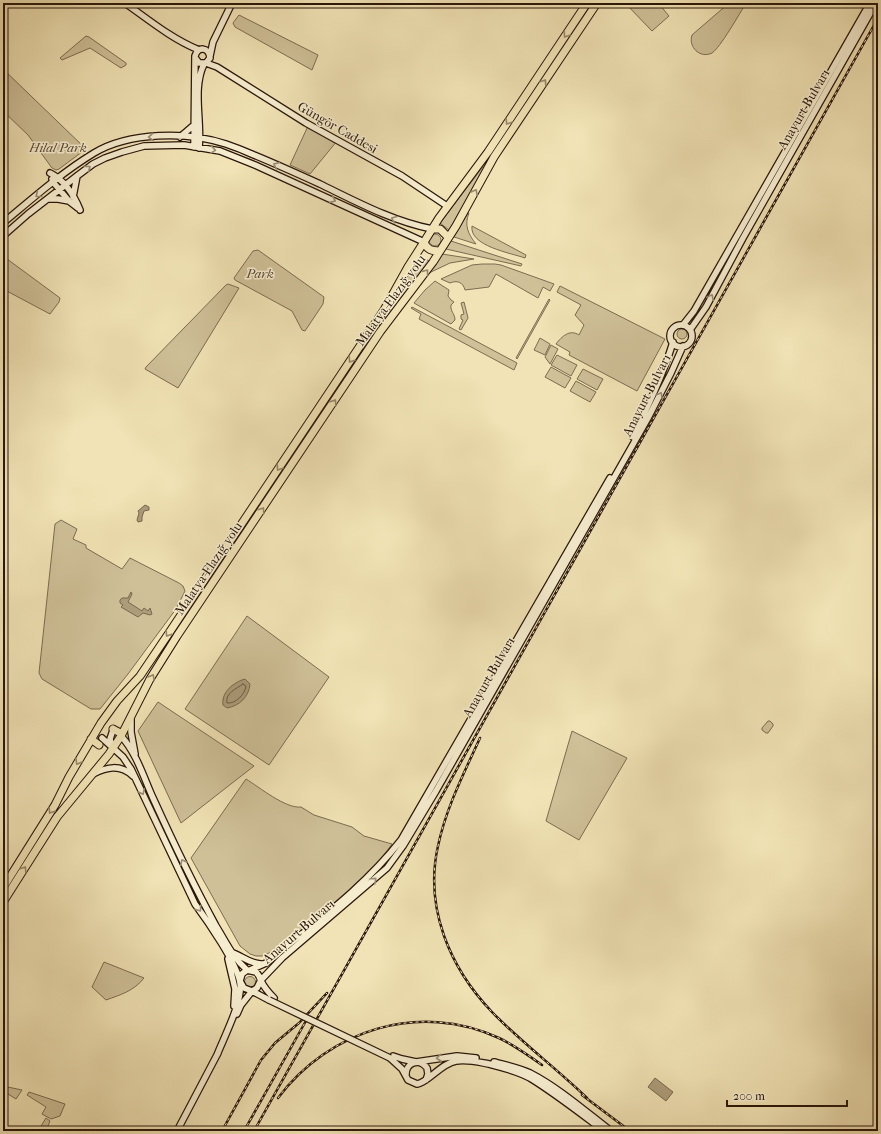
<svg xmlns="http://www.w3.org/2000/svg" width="881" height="1134" viewBox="0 0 881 1134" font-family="'IM FELL French Canon',serif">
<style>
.green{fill:#cfc098;stroke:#7c6b51}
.water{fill:#ad9d7b;stroke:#79674e}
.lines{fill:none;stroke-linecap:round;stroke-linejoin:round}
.shore{stroke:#6c5a42;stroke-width:1}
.secondary-casing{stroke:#2a160a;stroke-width:8}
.trunk-casing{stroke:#2a160a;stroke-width:9}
.secondary{stroke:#f6edcf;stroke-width:5.5}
.trunk{stroke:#f1e3b5;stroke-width:7}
.rail-casing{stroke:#2a160a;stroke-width:2.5}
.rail{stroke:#f6edcf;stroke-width:1;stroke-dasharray:3;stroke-linecap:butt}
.secondary-bridge-casing{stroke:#2a160a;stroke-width:8;stroke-linecap:butt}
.secondary-bridge{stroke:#f6edcf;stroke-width:5.5}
.oneway{stroke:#978768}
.oneway2{stroke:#9a8c76}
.labels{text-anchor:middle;stroke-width:3;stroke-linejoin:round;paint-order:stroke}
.street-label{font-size:13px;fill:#2a160a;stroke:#f6edcf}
.park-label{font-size:13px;font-style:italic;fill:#5c4935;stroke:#f6edcf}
</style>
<rect width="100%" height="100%" fill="#f1e3b5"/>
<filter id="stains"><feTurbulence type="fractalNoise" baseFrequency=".005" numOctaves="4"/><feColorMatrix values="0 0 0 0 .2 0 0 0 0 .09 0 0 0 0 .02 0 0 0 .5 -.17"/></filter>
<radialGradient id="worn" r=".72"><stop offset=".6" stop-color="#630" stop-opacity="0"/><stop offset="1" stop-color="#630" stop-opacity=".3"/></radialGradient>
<path class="green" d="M625,3h24l5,5 5,-4 10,12 -17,15z
M729,3h17c-6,10 -26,45 -34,50 -12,6 -24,-6 -20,-18z
M239,15l79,40 -6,15 -77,-43 -2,-4z
M86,36l3,1 37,26v2l-5,3 -31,-20 -28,12 -2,-2z
M3,69l83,80 -27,20 -3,1 -4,-2 -24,-33 -25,-24z
M308,126l29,15 -27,33 -20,-9z
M492,155l1,1 -44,74 -9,-7z
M468,213h1c-5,12 -1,21 7,31l-22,-7z
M472,226l54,29 -1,3c-14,-5 -56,-12 -53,-32z
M429 240a6 6 0 1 1 12 0a6 6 0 1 1-12 0Z
M451,241l3,1 68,22 -1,2 -75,-17z
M258,250l66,47 -1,7 -18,27 -3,-1 -10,-19 -57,-31 -1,-2 19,-27z
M442,254l32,5 -24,4 -21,10z
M419,255l10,6 -50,66h-2z
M3,256l57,42 -1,4 -9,12 -47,-25z
M482,264h13l6,1 53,19 -4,7 -7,-4 -5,11 -42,-24 -7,13 -24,3c-2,-8 -8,-10 -15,-7l-9,-4 31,-14z
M435,281l14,9 -1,6 3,4 3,2 -3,3c-1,6 4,9 4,15l-4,4 -37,-21 11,-13z
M228,284l11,4 -61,100 -33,-19 1,-2 80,-82z
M560,286l105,53 -28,52 -68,-36 1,-3 -14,-8c6,-8 14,-15 23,-9l5,-10 -9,-10 6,-10 -24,-13z
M549,299l1,1 -33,59 -1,-1z
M464,302l4,16 -7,12 -2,-1 4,-9 -2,-1v-4l3,-1 -3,-11z
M412,307l105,56 -3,7 -95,-51 2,-5 -10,-6z
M677 334a5 5 0 1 1 10 0a5 5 0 1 1-10 0Z
M540,338l10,6 -5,11 -11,-5z
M551,345l7,4 -8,15 -5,-7z
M557,355l20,10 -6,11 -20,-11z
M551,367l20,11 -6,10 -20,-11z
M583,369l20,10 -6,11 -20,-11z
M576,381l20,11 -6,10 -20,-11z
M61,520l16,9 -4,10 13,6v3l36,21 8,-11 49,25 4,3 2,5 -9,18 -48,65 -28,35h-9l-49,-30 -3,-6 16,-149z
M247,616l82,61 -60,88 -84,-56z
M158,702l96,64 -73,57 -43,-92z
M768,721h2l3,3v2l-5,7h-2l-4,-3v-2z
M572,731l55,27 -48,82 -33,-19z
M246,779c13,8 40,30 55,28l13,8 38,12 12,9 28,8 -20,27 -54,47 -42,32 -14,6h-6l-6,-2 -10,-8 -49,-88z
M104,962l40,16c-10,13 -24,17 -38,22l-14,-13z
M244.5 982a5.5 5.5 0 1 1 11 0a5.5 5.5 0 1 1-11 0Z
M3,1086l19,4 -6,9 -13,-8z
M29,1092l36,12 -5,12 -9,3 -9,-5 4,-7 -19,-12z
M46,1118l4,3 -4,10h-8z"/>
<path class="water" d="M145,505l4,2v3l-5,1 -2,6v4l-4,1 -1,-2 2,-7 -1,-2z
M131,592l1,2 -4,8 14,9 2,-3 4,3 2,-3 2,6 -2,1 -7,-2 -5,4 -17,-10 2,-2 -3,-2v-3l2,-2h6z
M245,679l5,5c-1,13 -11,22 -23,24l-4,-3c-2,-13 11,-23 22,-26z
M655,1078l18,14 -7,9 -18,-14z"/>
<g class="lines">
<path class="shore" d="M243,684l3,2c-1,8 -10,18 -19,17 -2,-10 9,-14 16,-19z"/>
<g class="secondary-casing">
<path id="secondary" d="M125,3c24,17 47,36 74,47
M210,56l3,-14 19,-39
M206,63l11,4 89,56 96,53 45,30
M180,137l14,-12
M194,147l1,-91c3,-10 14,-9 15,2l-4,5h-7l-3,-4
M199,148c3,-27 -7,-59 5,-84
M50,173c14,7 24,22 30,37
M52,179l1,3 16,19 9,7
M73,197l4,-21
M48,199h10l11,2
M3,223c29,-24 58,-50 91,-70 35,-21 93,-22 132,-9 9,3 19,7 28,11 22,9 44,19 66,29 37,18 72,37 112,45
M3,236l25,-22 49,-38 16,-12 12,-6 17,-6 22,-6 40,-1 36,6 35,14 169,77
M683,325l11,-14 176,-308
M670 336a11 11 0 1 1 22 0a11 11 0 1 1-22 0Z
M690,330l16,-23 37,-69 133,-235
M633,437c15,-31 30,-62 40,-95
M131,719v13l4,22
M121,736c15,16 23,42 32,62 20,44 40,86 63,128 10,16 17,32 31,44
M102,738l21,19 8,12 64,135c12,16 43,61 45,79 3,18 -16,54 -23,72
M112,747l-2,-8 3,-9
M93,774c14,-7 27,-10 40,2
M231,952c11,4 19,12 30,12
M228,959l7,30 -1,17
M250,970l16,-7 10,-8c44,-36 90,-70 125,-115l209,-362
M274,998c-5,-5 -10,-11 -13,-17 -1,-4 -2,-6 -5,-9l-9,-2 -5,4 -2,7 4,7 8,3 5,-3 4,-8 21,-22 105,-90 16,-22 33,-55 212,-373 23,-45 12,-27
M237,1014l4,-9 11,-14 17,9
M393,1056l9,3 14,3 41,-6 19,2
M390,1058l12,11 6,11 9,4c12,-2 23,-20 39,-23 11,-2 22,1 33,3 12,3 30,8 41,14 26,16 50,35 74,53
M494,1062c12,3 25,6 36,11 29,15 55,38 81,58
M406,1076c-1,-13 13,-19 21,-8l1,6 -2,6
M177,1131l41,-78"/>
</g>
<g class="trunk-casing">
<path id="trunk" d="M432,229h8l8,8
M424,242c3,8 8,9 15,9
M113,729l9,5
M91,739l8,6
M3,888l52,-83 14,-28 32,-54 16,-22 23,-25 31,-46 213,-320 24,-43 16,-25 15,-24 49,-66 99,-149
M3,902l54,-85 52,-63 12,-18 29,-57 27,-43 203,-304 53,-70 23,-36 38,-69 103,-154"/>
</g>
<use href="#secondary" class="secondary"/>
<use href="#trunk" class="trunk"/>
<g class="rail-casing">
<path id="rail" d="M480,738c-16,35 -34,70 -42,108 -14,62 12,122 54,166 30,31 64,56 95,86
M582,1095l48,36
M278,1098c51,-68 141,-97 221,-60 15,7 29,17 43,27
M222,1131l39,-71 14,-17 24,-20 28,-30
M244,1131l63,-112
M254,1131l624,-1113"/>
</g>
<use href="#rail" class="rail"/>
<g class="secondary-bridge-casing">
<path id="secondary-bridge" d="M269,1000l121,58"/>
</g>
<use href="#secondary-bridge" class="secondary-bridge"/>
</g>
<defs><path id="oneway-chevron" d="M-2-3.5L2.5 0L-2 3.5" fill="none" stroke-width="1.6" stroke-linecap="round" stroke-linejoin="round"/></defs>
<g class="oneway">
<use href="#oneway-chevron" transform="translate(566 35) rotate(124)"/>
<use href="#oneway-chevron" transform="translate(544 82) rotate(-56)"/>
<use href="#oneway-chevron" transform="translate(508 122) rotate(124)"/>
<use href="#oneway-chevron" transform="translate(475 192) rotate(-61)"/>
<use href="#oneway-chevron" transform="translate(426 272) rotate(-53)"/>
<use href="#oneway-chevron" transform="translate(351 360) rotate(124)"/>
<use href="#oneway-chevron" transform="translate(334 402) rotate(-57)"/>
<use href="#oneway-chevron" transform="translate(279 468) rotate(124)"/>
<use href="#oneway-chevron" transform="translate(262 510) rotate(-56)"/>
<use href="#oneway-chevron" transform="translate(168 634) rotate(124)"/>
<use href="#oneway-chevron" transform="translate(152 677) rotate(-61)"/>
<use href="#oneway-chevron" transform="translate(78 762) rotate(120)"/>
<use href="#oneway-chevron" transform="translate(51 811) rotate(122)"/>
<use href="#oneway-chevron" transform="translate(24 869) rotate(-57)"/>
</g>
<g class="oneway2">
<use href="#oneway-chevron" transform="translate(151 137) rotate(177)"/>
<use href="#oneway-chevron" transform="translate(213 150) rotate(9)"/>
<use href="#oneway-chevron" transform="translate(276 165) rotate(-156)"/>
<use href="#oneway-chevron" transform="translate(88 168) rotate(-37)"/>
<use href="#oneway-chevron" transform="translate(38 195) rotate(141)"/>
<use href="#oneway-chevron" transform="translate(333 200) rotate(24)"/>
<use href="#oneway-chevron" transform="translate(394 219) rotate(-159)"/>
<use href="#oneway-chevron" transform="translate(711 297) rotate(-62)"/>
<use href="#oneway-chevron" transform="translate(660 395) rotate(-62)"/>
<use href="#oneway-chevron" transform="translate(142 792) rotate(64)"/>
<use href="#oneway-chevron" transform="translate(183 862) rotate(-116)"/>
<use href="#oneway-chevron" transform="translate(374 880) rotate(-42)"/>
<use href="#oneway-chevron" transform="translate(199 909) rotate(55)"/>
<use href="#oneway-chevron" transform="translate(439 1058) rotate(174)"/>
</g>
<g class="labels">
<g class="street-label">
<text transform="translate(803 109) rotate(-60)" y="5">Anayurt Bulvarı</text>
<text transform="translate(338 127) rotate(30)" y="5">Güngör Caddesi</text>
<text transform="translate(390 300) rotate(-54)" y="5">Malatya-Elazığ yolu</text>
<text transform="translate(646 395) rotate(-63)" y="5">Anayurt Bulvarı</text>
<text transform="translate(208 568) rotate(-56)" y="5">Malatya-Elazığ yolu</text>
<text transform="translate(488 677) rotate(-60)" y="5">Anayurt Bulvarı</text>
<text transform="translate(298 931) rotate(-41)" y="5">Anayurt Bulvarı</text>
</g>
<g class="park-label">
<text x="58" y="152">Hilal Park</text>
<text x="260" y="278">Park</text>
</g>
</g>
<rect width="881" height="1134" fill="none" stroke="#f1e3b5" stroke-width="16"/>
<rect x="4" y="4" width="873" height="1126" fill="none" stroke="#2a160a" stroke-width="2"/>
<rect x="8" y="8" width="865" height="1118" fill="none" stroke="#2a160a"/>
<path d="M727 1100v6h120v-6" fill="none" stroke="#2a160a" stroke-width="2"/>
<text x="733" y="1100" font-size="12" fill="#2a160a" stroke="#f6edcf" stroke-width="3" paint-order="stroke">200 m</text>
<rect width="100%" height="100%" filter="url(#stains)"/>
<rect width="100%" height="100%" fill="url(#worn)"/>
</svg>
